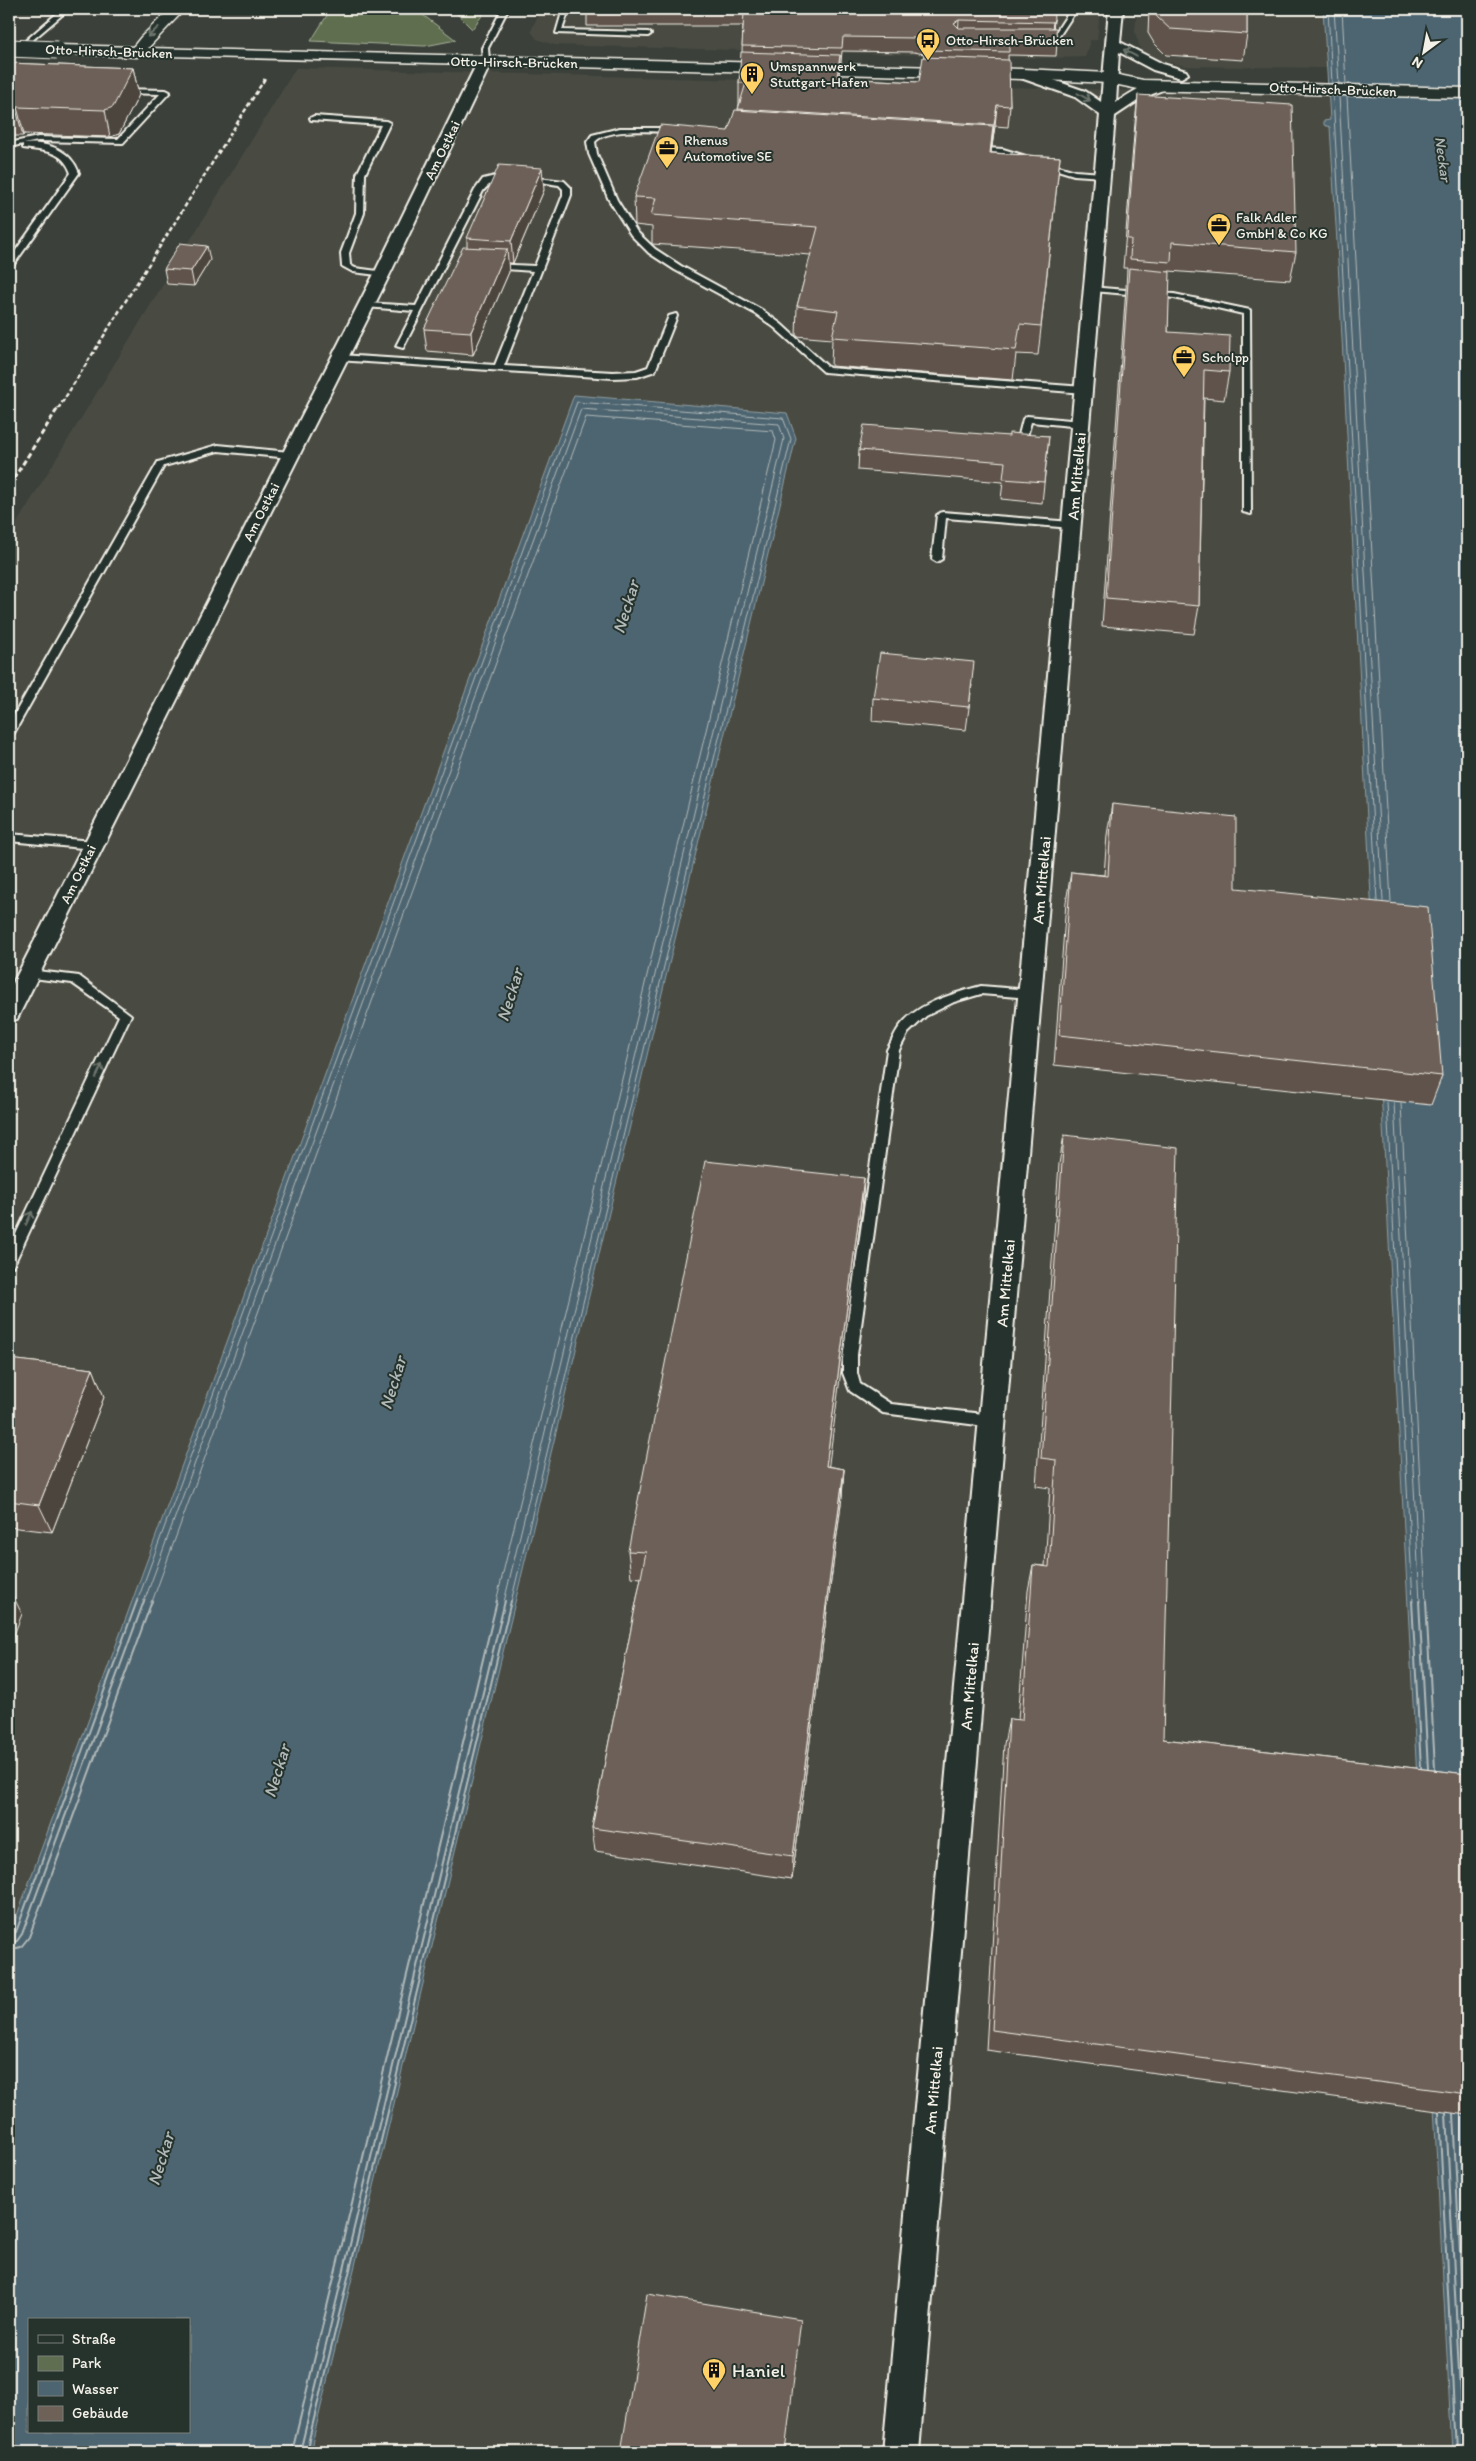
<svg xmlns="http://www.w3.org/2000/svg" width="1476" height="2461" viewBox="0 0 1476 2461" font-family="Itim,sans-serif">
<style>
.built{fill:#4a4b43}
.green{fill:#5f6e50;stroke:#aab09c}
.water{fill:#4d6571;stroke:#909da1;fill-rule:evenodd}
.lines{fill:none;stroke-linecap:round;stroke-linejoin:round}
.shore-far1{stroke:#b1b9b8;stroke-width:1}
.shore{stroke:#b1b9b8;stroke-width:2}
.service-casing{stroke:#f4f1e8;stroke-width:4}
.minor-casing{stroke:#f4f1e8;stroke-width:4}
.tertiary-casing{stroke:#f4f1e8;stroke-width:3}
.secondary-casing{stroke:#f4f1e8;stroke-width:3}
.service{fill:#26332d;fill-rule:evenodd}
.minor{fill:#26332d;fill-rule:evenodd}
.tertiary{fill:#26332d;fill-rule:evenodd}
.secondary{fill:#26332d;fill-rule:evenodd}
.rail-far1{stroke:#f4f1e8;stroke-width:2.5;stroke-dasharray:4.5 2.5;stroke-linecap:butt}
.rail{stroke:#f4f1e8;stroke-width:3;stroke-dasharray:5.5 3;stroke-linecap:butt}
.tertiary-bridge-casing{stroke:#f4f1e8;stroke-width:19;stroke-linecap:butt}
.tertiary-bridge{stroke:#26332d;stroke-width:17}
.wall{fill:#5e534c;stroke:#f4f1e8;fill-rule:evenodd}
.shaded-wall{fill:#4c443e;stroke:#f4f1e8}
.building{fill:#6d6158;stroke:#f4f1e8}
.oneway{stroke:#6e766e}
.labels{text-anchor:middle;stroke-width:4;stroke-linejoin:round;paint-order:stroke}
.far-poi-label{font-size:14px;fill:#f4f1e8;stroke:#26332d;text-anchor:start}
.far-street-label{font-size:14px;fill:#f4f1e8;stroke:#26332d}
.far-water-label{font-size:15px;font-style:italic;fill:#b1b9b8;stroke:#26332d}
.street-label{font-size:16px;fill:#f4f1e8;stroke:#26332d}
.water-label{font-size:18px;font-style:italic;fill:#b1b9b8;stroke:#26332d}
.near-poi-label{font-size:19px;fill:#f4f1e8;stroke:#26332d;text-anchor:start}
</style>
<rect width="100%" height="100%" fill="#3b413a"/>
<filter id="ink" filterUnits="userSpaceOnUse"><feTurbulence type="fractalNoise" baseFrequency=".02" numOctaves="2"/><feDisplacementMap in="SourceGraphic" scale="10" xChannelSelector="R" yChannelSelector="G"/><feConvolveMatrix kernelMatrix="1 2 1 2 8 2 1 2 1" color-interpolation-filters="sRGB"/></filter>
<g filter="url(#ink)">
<path class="built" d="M541,9h559l-3,31h-7l-5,17 -44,1 -486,-13 -18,-6 -6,-8z
M1137,9h186l4,59 -142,-2 -30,-7 -14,-9 -6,-18z
M296,68l1032,28 35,628 89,1728h-1142l486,-2014 -9,-25 -778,1524v-1401z"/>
<path class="green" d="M331,9h84l41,31 -31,6 -114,-5z
M452,9h35l-15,20z"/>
<path class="water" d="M1323,9h144v2443h-15l-115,-2209 -7,-116 -6,-2v-4l6,-1z
M574,395l213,18 9,25 -486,2014h-301v-515zM29,2320h160v112h-160z"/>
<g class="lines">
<path class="shore-far1" d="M1328,9l4,74
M1334,9l5,75
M1342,9l4,75
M1333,96l44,805
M1339,96l44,805
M1347,96l44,806
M1387,1102l26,500
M1394,1102l26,500
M1401,1103l25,499
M137,1602l440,-1200 206,16 8,21 -280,1163
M144,1602l437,-1193 198,15 5,15 -280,1163
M152,1602l434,-1185 187,14 3,9 -280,1162"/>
<path class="shore" d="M1412,1601l9,167
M1419,1601l9,168
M1426,1601l9,168
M9,1936l7,-4 121,-331
M9,1943l8,-2 5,-7 122,-333
M9,1950l12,-3 8,-10 123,-336
M1439,2112l17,340
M1446,2113l17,339
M1453,2114l14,277
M292,2452l205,-851
M300,2452l205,-851
M306,2452l205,-851"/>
<g class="service-casing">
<path id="service" d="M62,9h7l-60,51v-5z
M502,9h6l-20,39 1,13 -6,1 -1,-14z
M563,9h6l-7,21 86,2 3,2 -3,2 -92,-3z
M1071,9h6l-21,32 -17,-1v-2h13z
M119,89l47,1 4,2 -47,51 -85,-2 -29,6v-4l29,-6 80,2 42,-45 -38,-1h-3z
M314,116l72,5 4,2 -25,51 -1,39 -15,40 1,12 5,3 30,4v4l-32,-4 -11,-6 -1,-13 15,-40 1,-39 24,-49 -70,-5 -1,-2z
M620,128h55l4,2 -4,2c-18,0 -68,-5 -80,10l2,12 20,46 20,32 18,17 26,17 81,44 19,14 48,44 255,19 4,3 -4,3 -260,-21 -49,-44 -19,-14 -81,-44 -26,-17 -18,-18 -22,-35 -20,-46 -2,-12 5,-7z
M23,144c24,-3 48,6 56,29l-67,94h-3v-7l62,-87c-8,-23 -27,-22 -48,-25z
M971,147l32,2 72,22 28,2 4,2 -4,2 -29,-2 -72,-22 -31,-2z
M504,174l60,7 7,7v7l-67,171 109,6 23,-1 12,-4 21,-51 7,-2 1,2 -22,55 -18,6 -24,1 -276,-18v-4l3,-1 155,10 38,-94 -40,-3 -4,-2 4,-2 42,2 28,-71v-6l-4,-4c-23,-3 -60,-15 -76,6l-80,157 -7,-2 18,-35 -48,-4 -4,-2 4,-2 50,3 59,-116 8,-11z
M1090,287l84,7 76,16 1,204 -8,-2v-198l-69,-16 -81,-7 -4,-2z
M1027,416l54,5 4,3 -4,3 -50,-5 -6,21 -14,3v-4l7,-3 5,-20z
M218,445l72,7 4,3 -4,3 -72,-7 -54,15 -150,267 -5,3v-12l149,-262z
M942,512l130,10 5,3 -5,3 -126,-10 -4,41 -5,3 -5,-3 5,-44z
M9,834l84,7 5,4 -5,4 -84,-8z
M29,970l50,6 52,39 -116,247 -2,4 -4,1v-18l110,-233 -47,-33 -47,-6 -2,-3 2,-3z
M981,986l49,4 6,4 -6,4 -49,-4 -27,8 -28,14 -18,17 -9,17 -42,305v18l3,11 31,20 102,11 5,2 2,4 -2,4 -5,2 -110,-14 -33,-22 -7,-18v-18l44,-305c4,-7 7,-15 11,-21 17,-26 55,-35 83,-43z"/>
</g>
<g class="minor-casing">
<path id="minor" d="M1109,9h14l-3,33 43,22 23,7 2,3 -7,4 -28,-8 -34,-18 -3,51c13,-9 36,-25 52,-21l2,3 -2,3 -26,10 -27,18 -196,2336h-36l217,-2337 -25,-18 -57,-20 -2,-3 2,-3h10l57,20 16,11z
M485,57l7,4 -102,213 -370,739 -3,6 -8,2v-30l365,-717 104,-213z"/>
</g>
<g class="tertiary-casing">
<path id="tertiary" d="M57,45l80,2 8,5 -8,5 -85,-4 -3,-3 3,-3z"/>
</g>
<g class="secondary-casing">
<path id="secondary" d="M170,9h15l-37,39 875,21 86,4 34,7 324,8v10l-324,-8 -34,-7 -86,-4 -891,-24 -3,-3 12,-15z"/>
</g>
<use href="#service" class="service"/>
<use href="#minor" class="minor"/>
<use href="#tertiary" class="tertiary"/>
<use href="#secondary" class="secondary"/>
<path class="rail-far1" d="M58,409l208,-332"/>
<path class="rail" d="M9,486l49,-78"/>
<g class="tertiary-bridge-casing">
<path id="tertiary-bridge" d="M9,48l48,2"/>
</g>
<use href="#tertiary-bridge" class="tertiary-bridge"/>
</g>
<path class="wall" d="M587,9l467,10 -1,9 4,14 -1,14 -48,-1 2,51 -2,21 -13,-1 -4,27 69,4 -22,198 -22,-1 -3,26 -182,-14 1,-27 -36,-3 1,-30 14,-51 -159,-11v-17l-17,-2 -1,-28 94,-66 10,-21 1,-6v-21l3,-31 1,-26h-156zM842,51l72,1 10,2 -5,28 -80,-4 1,-15h1z
M1149,9h98v25l-4,26 -77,-5 -12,-12 -6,-10z
M9,63l124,5 6,27 -20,39 -9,3 -86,-3 -1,2h-8l-3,4 -3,1z
M1138,95l158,157 -6,28 -121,-9 -1,61 61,40 -5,28 -20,-2 -5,208 -5,28 -92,-8 24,-338 1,-20h-4l12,-145z
M544,190l-31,73h-5l1,9 -36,83 -46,-4 -3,-22 43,-82v-9z
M210,260l-16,26 -27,-2 -3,-15z
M1009,436h40l-7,67 -41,-4 2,-17 -145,-12 1,-20z
M972,685l-6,45 -94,-9 1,-23z
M1112,804l124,84 206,188 -11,29 -377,-40 12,-163 5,-30 33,3 3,-40z
M1064,1135l99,604 304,35v341l-481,-65 18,-306 5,-25 9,1 10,-129 5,-26 12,1 5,-78 -14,-2 23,-322z
M864,1178l-2,30 -34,258 16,3 -2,27 -50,383 -197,-28 -3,-23 49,-250 -10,-1 -3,-26z
M9,1359l84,10 11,28 -52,135 -43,-5z"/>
<path class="shaded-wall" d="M1054,19l-1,14 -2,3 2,-14z
M959,20l-1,14 -4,-11z
M840,55l-1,21 -2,23v-21z
M133,68l6,27 -20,39 -9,3 -5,-27z
M997,105l-2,21 -3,20 2,-21z
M17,107l7,27 -1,2 -7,-27z
M9,111l6,25 -3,4 -3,1z
M993,126l-2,28 -1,-1z
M542,168l2,22 -31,73 -2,-22z
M207,246l3,14 -16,26 -3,-15z
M507,249l2,23 -36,83 -2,-23z
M864,1178l-2,30 -37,286 1,-28z
M93,1369l11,28 -52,135 -13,-27z
M844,1469l-2,27 -50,383 1,-23z
M13,1596l9,18 -13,34v-42z"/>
<path class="building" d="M587,9h466l1,10 -1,3 -94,-2 -5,3 5,5h97l1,14 -48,-1v11l-85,-2 2,-10 -11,-2 -72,-1 -1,11 -100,-2 2,-34h-158z
M1152,9h95v25l-77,-5 -13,-12z
M741,52l99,3 -3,23 82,4 4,-25 86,3 1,46 -13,-1 -3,20 -256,-16 8,-26h-7z
M9,63l124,5 -20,39 -8,3 -88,-3 -1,2h-7z
M1138,95l154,10 4,147 -124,-10 -1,20 -41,-3 1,-20h-4z
M735,110l258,16 -3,27 70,4 -19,169 -21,-2 -4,26 -184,-13 6,-26 -41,-5 21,-79 -167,-12 5,-17 -22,-1 26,-72 68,6z
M499,165l43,3 -31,73 -44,-3z
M180,243l27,3 -16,25 -27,-2z
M463,247l44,2 -36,83 -47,-3z
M1129,268l41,4 -2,60 62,4 -1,36 -25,-2 -5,236 -93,-8z
M864,425l145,11v-3l40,3 -5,46 -41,-3 2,-17 -146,-12z
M880,653l94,9 -5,45 -96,-9z
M1112,804l124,13v71l192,19 14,169 -383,-41 12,-163 37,4z
M1064,1135l114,13 -15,591 304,35v320l-475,-64 17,-311 13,1 11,-155 16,2 7,-107 -15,-2z
M705,1161l159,17 -38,288 18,3 -51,387 -201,-28 54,-276 -18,-1z
M9,1359l84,10 -54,136 -30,-4z
M9,1596h4l-4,10z
M647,2294l154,25 -16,133h-164z"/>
<defs><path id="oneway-shaft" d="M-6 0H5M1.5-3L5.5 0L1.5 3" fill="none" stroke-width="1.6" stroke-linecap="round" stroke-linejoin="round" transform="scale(1.25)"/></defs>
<g class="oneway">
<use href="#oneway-shaft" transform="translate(153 32) rotate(138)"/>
<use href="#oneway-shaft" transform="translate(1130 53) rotate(-152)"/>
<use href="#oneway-shaft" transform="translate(1084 97) rotate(30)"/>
<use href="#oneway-shaft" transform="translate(99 1071) rotate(-65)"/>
<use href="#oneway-shaft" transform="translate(29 1218) rotate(-65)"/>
</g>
</g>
<defs>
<g id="bus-pin" transform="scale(1.25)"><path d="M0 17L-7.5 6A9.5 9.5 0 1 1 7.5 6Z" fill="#ffd166" stroke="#26332d"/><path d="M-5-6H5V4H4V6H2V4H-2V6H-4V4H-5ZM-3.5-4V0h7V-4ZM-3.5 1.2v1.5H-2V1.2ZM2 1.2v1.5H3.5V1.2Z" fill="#111"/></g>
<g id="building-pin" transform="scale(1.25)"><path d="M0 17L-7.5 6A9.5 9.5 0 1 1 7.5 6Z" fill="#ffd166" stroke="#26332d"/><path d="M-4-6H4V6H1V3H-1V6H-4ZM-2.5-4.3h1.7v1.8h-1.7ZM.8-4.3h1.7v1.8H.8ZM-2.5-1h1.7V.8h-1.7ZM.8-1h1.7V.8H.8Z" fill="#111"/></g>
<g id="office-pin" transform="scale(1.25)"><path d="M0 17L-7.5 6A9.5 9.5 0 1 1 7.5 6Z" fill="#ffd166" stroke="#26332d"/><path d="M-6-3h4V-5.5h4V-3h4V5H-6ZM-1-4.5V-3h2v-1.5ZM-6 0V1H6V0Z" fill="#111"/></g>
</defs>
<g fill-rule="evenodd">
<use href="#bus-pin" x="928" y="40"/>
<use href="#building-pin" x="752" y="74"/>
<use href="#office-pin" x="667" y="148"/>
<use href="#office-pin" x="1219" y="225"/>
<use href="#office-pin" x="1184" y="357"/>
<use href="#building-pin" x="714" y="2370"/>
</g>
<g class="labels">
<g class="far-poi-label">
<text x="946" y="45">Otto-Hirsch-Brücken</text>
<text x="770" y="71">Umspannwerk<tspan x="770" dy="16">Stuttgart-Hafen</tspan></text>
<text x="684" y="145">Rhenus<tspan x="684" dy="16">Automotive SE</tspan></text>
<text x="1236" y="222">Falk Adler<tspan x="1236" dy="16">GmbH &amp; Co KG</tspan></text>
<text x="1202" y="362">Scholpp</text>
</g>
<g class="far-street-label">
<text transform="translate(109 51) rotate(2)" y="5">Otto-Hirsch-Brücken</text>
<text transform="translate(514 62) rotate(1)" y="5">Otto-Hirsch-Brücken</text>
<text transform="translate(1333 89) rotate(2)" y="5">Otto-Hirsch-Brücken</text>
<text transform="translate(442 150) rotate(-64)" y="5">Am Ostkai</text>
<text transform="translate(261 512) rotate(-63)" y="5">Am Ostkai</text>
<text transform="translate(78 874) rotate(-64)" y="5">Am Ostkai</text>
</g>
<g class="far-water-label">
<text transform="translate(1443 159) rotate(82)" y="5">Neckar</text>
</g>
<g class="street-label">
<text transform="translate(1076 476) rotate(-85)" y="6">Am Mittelkai</text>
<text transform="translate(1041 880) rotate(-85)" y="6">Am Mittelkai</text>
<text transform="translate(1005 1283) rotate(-85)" y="6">Am Mittelkai</text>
<text transform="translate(969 1686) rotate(-85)" y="6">Am Mittelkai</text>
<text transform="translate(933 2090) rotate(-85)" y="6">Am Mittelkai</text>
</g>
<g class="water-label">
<text transform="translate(626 607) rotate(-73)" y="6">Neckar</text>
<text transform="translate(510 995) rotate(-73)" y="6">Neckar</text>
<text transform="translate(393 1383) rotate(-73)" y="6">Neckar</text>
<text transform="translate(277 1771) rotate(-73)" y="6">Neckar</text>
<text transform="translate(161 2159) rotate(-73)" y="6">Neckar</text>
</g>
<g class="near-poi-label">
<text x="732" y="2377">Haniel</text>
</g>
</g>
<rect width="1476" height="2461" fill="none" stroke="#26332d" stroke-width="30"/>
<rect x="15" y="15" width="1446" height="2431" fill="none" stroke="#f4f1e8" stroke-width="2" filter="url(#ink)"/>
<rect x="28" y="2318" width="162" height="115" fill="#26332d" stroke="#787f78"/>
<rect x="38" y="2335" width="25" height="8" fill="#26332d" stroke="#787f78"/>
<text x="72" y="2344" font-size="15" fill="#f4f1e8">Straße</text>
<rect x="38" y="2356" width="25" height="15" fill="#5f6e50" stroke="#787f78"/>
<text x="72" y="2368" font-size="15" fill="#f4f1e8">Park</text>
<rect x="38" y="2381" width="25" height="15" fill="#4d6571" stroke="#787f78"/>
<text x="72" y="2394" font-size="15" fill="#f4f1e8">Wasser</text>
<rect x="38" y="2406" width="25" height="15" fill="#6d6158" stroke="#787f78"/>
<text x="72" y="2418" font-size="15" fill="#f4f1e8">Gebäude</text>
<g transform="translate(1424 52) rotate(212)" stroke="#26332d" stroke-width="4" paint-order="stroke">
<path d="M0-4L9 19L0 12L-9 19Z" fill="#f4f1e8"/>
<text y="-8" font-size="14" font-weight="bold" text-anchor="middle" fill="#f4f1e8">N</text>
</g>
</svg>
